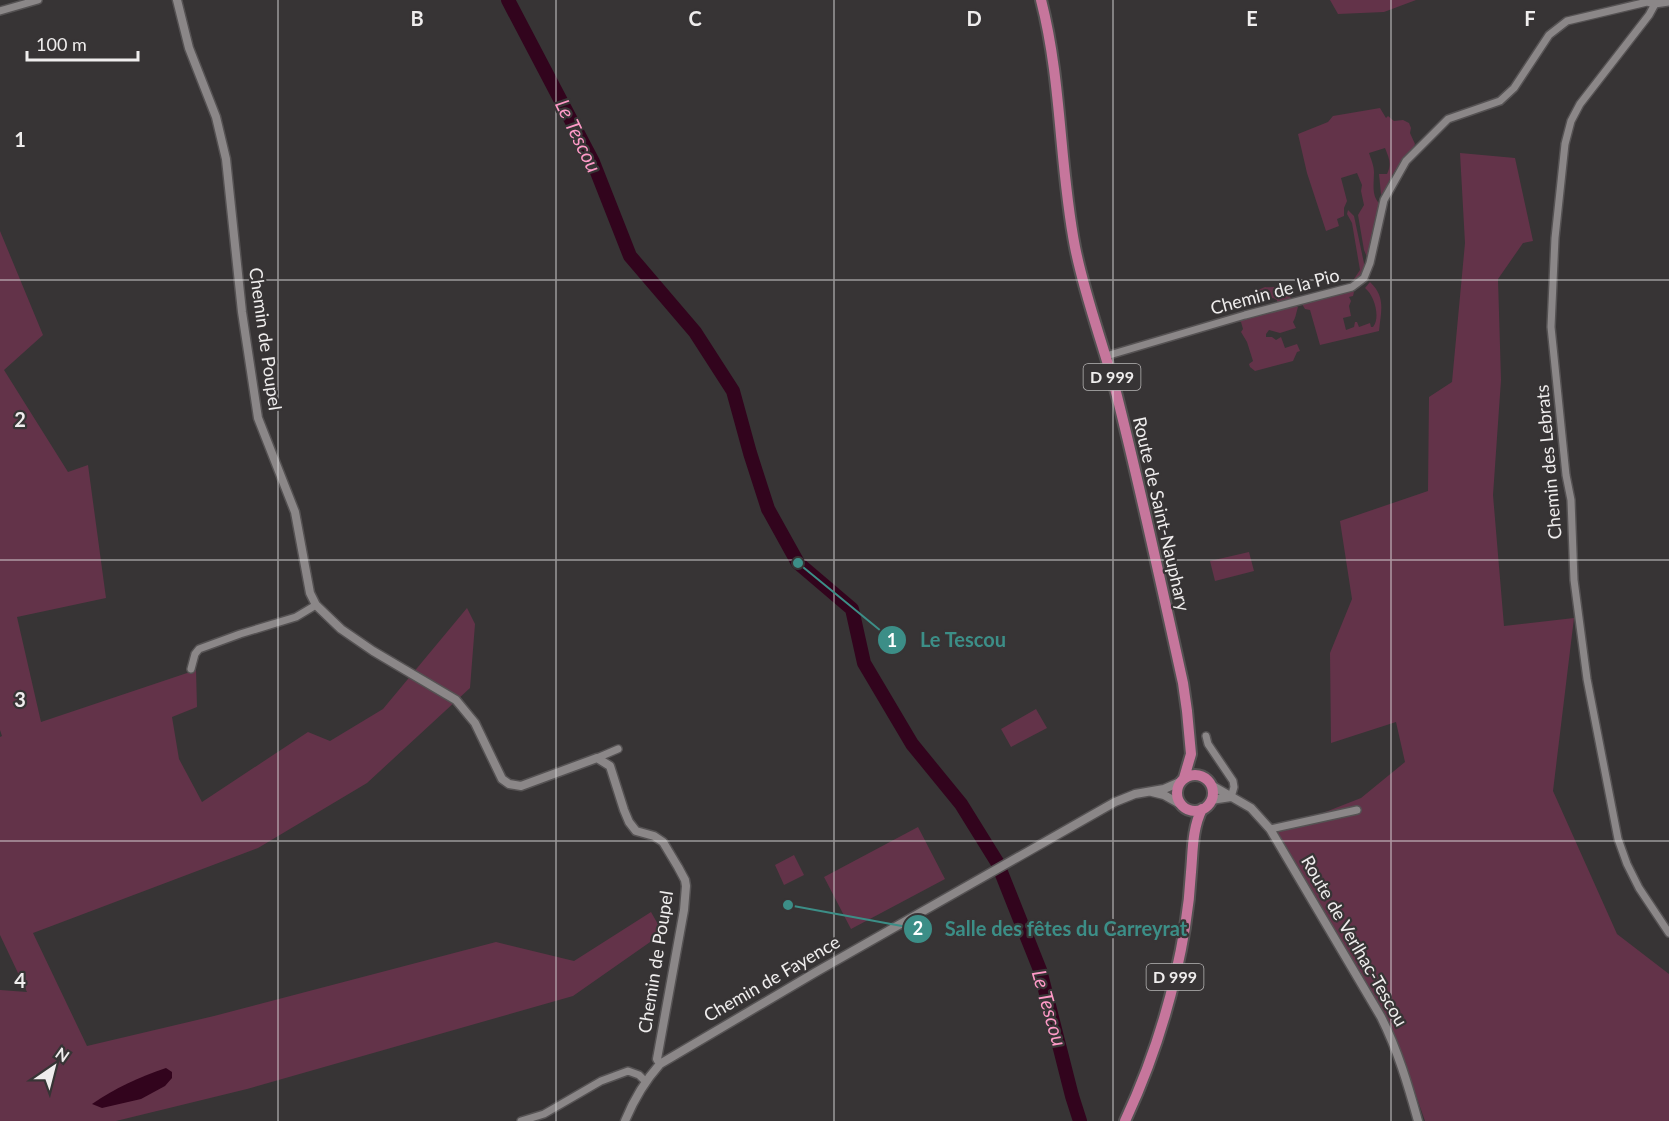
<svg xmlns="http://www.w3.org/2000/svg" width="1669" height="1121" viewBox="0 0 1669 1121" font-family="Lato,sans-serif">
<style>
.green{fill:#633349}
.water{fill:#32041d}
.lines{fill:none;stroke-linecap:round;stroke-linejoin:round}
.river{stroke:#32041d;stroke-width:14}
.minor-casing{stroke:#555253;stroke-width:10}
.tertiary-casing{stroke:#555253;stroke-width:11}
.primary-casing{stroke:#555253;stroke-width:14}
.minor{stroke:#8b8788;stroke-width:7}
.tertiary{stroke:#8b8788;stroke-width:8}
.primary{stroke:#c6769c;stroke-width:10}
.grid{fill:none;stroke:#efeded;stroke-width:1.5;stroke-opacity:0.55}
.labels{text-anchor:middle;stroke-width:4.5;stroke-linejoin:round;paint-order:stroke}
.shield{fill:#373435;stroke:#b8b6b6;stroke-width:1.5}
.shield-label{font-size:16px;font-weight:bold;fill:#efeded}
.street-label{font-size:18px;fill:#efeded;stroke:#373435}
.water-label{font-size:20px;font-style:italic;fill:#fe9ac7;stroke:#373435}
.grid-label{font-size:20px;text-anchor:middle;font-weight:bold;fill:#efeded;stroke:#373435;stroke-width:4.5;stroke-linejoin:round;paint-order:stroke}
.leader{fill:none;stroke:#3c8e87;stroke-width:2}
.callout-dot{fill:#3c8e87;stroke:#373435;stroke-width:2}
.mark-label{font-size:18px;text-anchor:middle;font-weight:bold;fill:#fff}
.callout-label{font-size:20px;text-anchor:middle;font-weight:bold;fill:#3c8e87;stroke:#373435;stroke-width:4.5;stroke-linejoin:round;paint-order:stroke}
</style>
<rect width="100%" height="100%" fill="#373435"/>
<path class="green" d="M1330,0h86l-32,12 -46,2z
M1380,108l6,10 2,-2 6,5 9,-1 6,3 2,5 -1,5 5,11c-5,13 -7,10 -15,20 -8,9 -13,21 -17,32l-2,-2 -2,-20h8c5,-10 2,-16 -2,-26l-16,5c2,6 5,13 5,19 0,11 -3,24 6,32l-11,53h-2l-3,-7 -6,-35 6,-10 -3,-14 1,-6 -5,-12 -16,5 6,23 -3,7v8l-7,3 2,7 -13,5 -19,-58 -9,-39 30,-12 5,-6z
M1460,153l55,5 18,83 -10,2 -25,36 3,101 -8,115 11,131 70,-8 -21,173 64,143 52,40v147h-244l-29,-82 -119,-208 84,-33 44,-36 -9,-40 -65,21 -1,-90 22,-54 -12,-78 88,-30 1,-94 23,-15 13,-139z
M1348,210l6,6 11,52 -5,9 -5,4 -1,-2 6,-9 -8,-47 -5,-9z
M0,231l43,104 -39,35 64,102 20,-7 18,133 -89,19 24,105 155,-52 1,37 -25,10 7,42 23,43 106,-70 22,9 53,-32 84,-101 8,16 -5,64 -103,95 -109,65 -225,85 54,113 127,-30 282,-74 78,19 77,-49 12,21 -90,63 -326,93 -131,32h-116v-131l27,2 -27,-57v-198l2,-1 -2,-6z
M1370,282c16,15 11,29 9,49l-59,14 -10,-35 -5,-1 -3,-5 49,-14 3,2 -1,4 -4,1 2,4 -2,5 2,10 -8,2 3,12 8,-3 1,-5h2l2,5 11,-4 1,4h2c8,-10 1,-32 -8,-39z
M1265,287c5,1 11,-1 16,0 10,3 8,14 17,20 -2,6 -2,10 -5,15l3,6 -16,5 -11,-3 -3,4v3h6l4,3 5,-3 4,11 12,-4 3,7 -3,1 -4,9 -38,10 -5,-4 -1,-3 4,-3 -6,-19 -6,-10 2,-3 -2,-7 -4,-2 33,-9 6,1 2,-2 -1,-10 -4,-2 -10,3h-5l-3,-7 3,-4z
M1249,552l5,19 -39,10 -5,-20z
M1036,709l11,19 -36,19 -10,-18z
M918,827l27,52 -94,50 -27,-52z
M794,855l10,20 -20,10 -9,-20z"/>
<path class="water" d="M166,1068l6,4v6l-7,8 -24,13 -39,9 -10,-4c23,-16 47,-27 74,-36z"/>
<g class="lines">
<path class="river" d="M508,0l85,162 37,94 65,76 38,59 17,62 18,56 30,54 54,46 12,54 48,81 49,60 36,58 43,108 32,126 8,25"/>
<g class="minor-casing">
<path id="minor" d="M1655,0v4l-6,11 -69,89 -9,17 -6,23 -10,94 -4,89 15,148 5,25 3,80 13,99 31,160 9,25 12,24 30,45
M0,11l38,-11
M1106,356l139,-41 107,-28 12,-9 6,-15 14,-63 22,-39 42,-42 52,-18 14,-13 35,-53 18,-14 80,-19 8,2 14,-2
M191,669l4,-15 4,-5 41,-15 56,-17 20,-12
M1206,736l2,8 25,37 1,6 -3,10
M597,758l21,-9
M1270,829l87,-19
M521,1121l23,-7 57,-33 27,-10 11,4 6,6"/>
</g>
<g class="tertiary-casing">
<path id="tertiary" d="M177,0l12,48 27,69 10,42 16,153 16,106 37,94 15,81 6,12 25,24 32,22 83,49 19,23 27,56 7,5 12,2 76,-28 13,8 14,44 5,12 7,9 18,5 9,6 15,25 7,13 1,6 -2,24 -27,149 3,5
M1211,785l40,23 19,21 111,188c17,34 27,68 37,104
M1152,792l12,3 16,9
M1211,800l20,-3
M625,1121c9,-22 19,-39 35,-57l156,-92 299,-170 20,-8 29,-5 16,-7"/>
</g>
<g class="primary-casing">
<path id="primary" d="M1041,0c21,81 18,165 34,247 10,51 29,99 42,149 24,95 45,192 66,287l4,28 4,43 -7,24
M1177 793a18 18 0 1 1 36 0a18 18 0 1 1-36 0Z
M1125,1121c29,-62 49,-127 60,-194 3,-18 5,-36 6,-55 2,-21 1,-43 11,-63"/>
</g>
<use href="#minor" class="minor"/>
<use href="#tertiary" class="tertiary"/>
<use href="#primary" class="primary"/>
</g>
<path class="grid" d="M278,0v1121M556,0v1121M834,0v1121M1113,0v1121M1391,0v1121M0,280h1669M0,560h1669M0,841h1669"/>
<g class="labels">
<g class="shield">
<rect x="1083.5" y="364" width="57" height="26" rx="4.5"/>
<rect x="1146.5" y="964" width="57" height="26" rx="4.5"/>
</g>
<g class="shield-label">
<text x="1112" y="383">D 999</text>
<text x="1175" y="983">D 999</text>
</g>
<g class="street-label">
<text transform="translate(1275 292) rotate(-15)" y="6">Chemin de la Pio</text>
<text transform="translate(265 339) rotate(82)" y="6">Chemin de Poupel</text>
<text transform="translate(1549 462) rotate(-95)" y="6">Chemin des Lebrats</text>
<text transform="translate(1161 514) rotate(77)" y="6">Route de Saint-Nauphary</text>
<text transform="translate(1354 941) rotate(60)" y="6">Route de Verlhac-Tescou</text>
<text transform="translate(656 962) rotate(-81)" y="6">Chemin de Poupel</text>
<text transform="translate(772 979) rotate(-30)" y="6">Chemin de Fayence</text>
</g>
<g class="water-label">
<text transform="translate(578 136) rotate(64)" y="7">Le Tescou</text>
<text transform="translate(1049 1008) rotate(74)" y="7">Le Tescou</text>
</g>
</g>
<g class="grid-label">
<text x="417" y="26">B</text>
<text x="695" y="26">C</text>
<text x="974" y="26">D</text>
<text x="1252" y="26">E</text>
<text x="1530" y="26">F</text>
<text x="20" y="147">1</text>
<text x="20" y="427">2</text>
<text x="20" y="707">3</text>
<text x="20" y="988">4</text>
</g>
<path class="leader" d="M798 563L892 640M788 905L918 929"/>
<g class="callout-dot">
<circle cx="798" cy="563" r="6"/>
<circle cx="788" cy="905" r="6"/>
<circle cx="892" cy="640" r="15"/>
<circle cx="918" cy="929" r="15"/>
</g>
<g class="mark-label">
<text x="892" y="647">1</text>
<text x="918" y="935">2</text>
</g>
<g class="callout-label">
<text x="963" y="647">Le Tescou</text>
<text x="1066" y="936">Salle des fêtes du Carreyrat</text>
</g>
<g transform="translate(54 1067) rotate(35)" stroke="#373435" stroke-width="4.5" paint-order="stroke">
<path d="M0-4.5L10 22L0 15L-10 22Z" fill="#efeded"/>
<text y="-9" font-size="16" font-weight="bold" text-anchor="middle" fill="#efeded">N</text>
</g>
<path d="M27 51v9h111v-9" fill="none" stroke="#efeded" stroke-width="3"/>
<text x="36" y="51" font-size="18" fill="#efeded" stroke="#373435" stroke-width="4.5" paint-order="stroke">100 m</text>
</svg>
